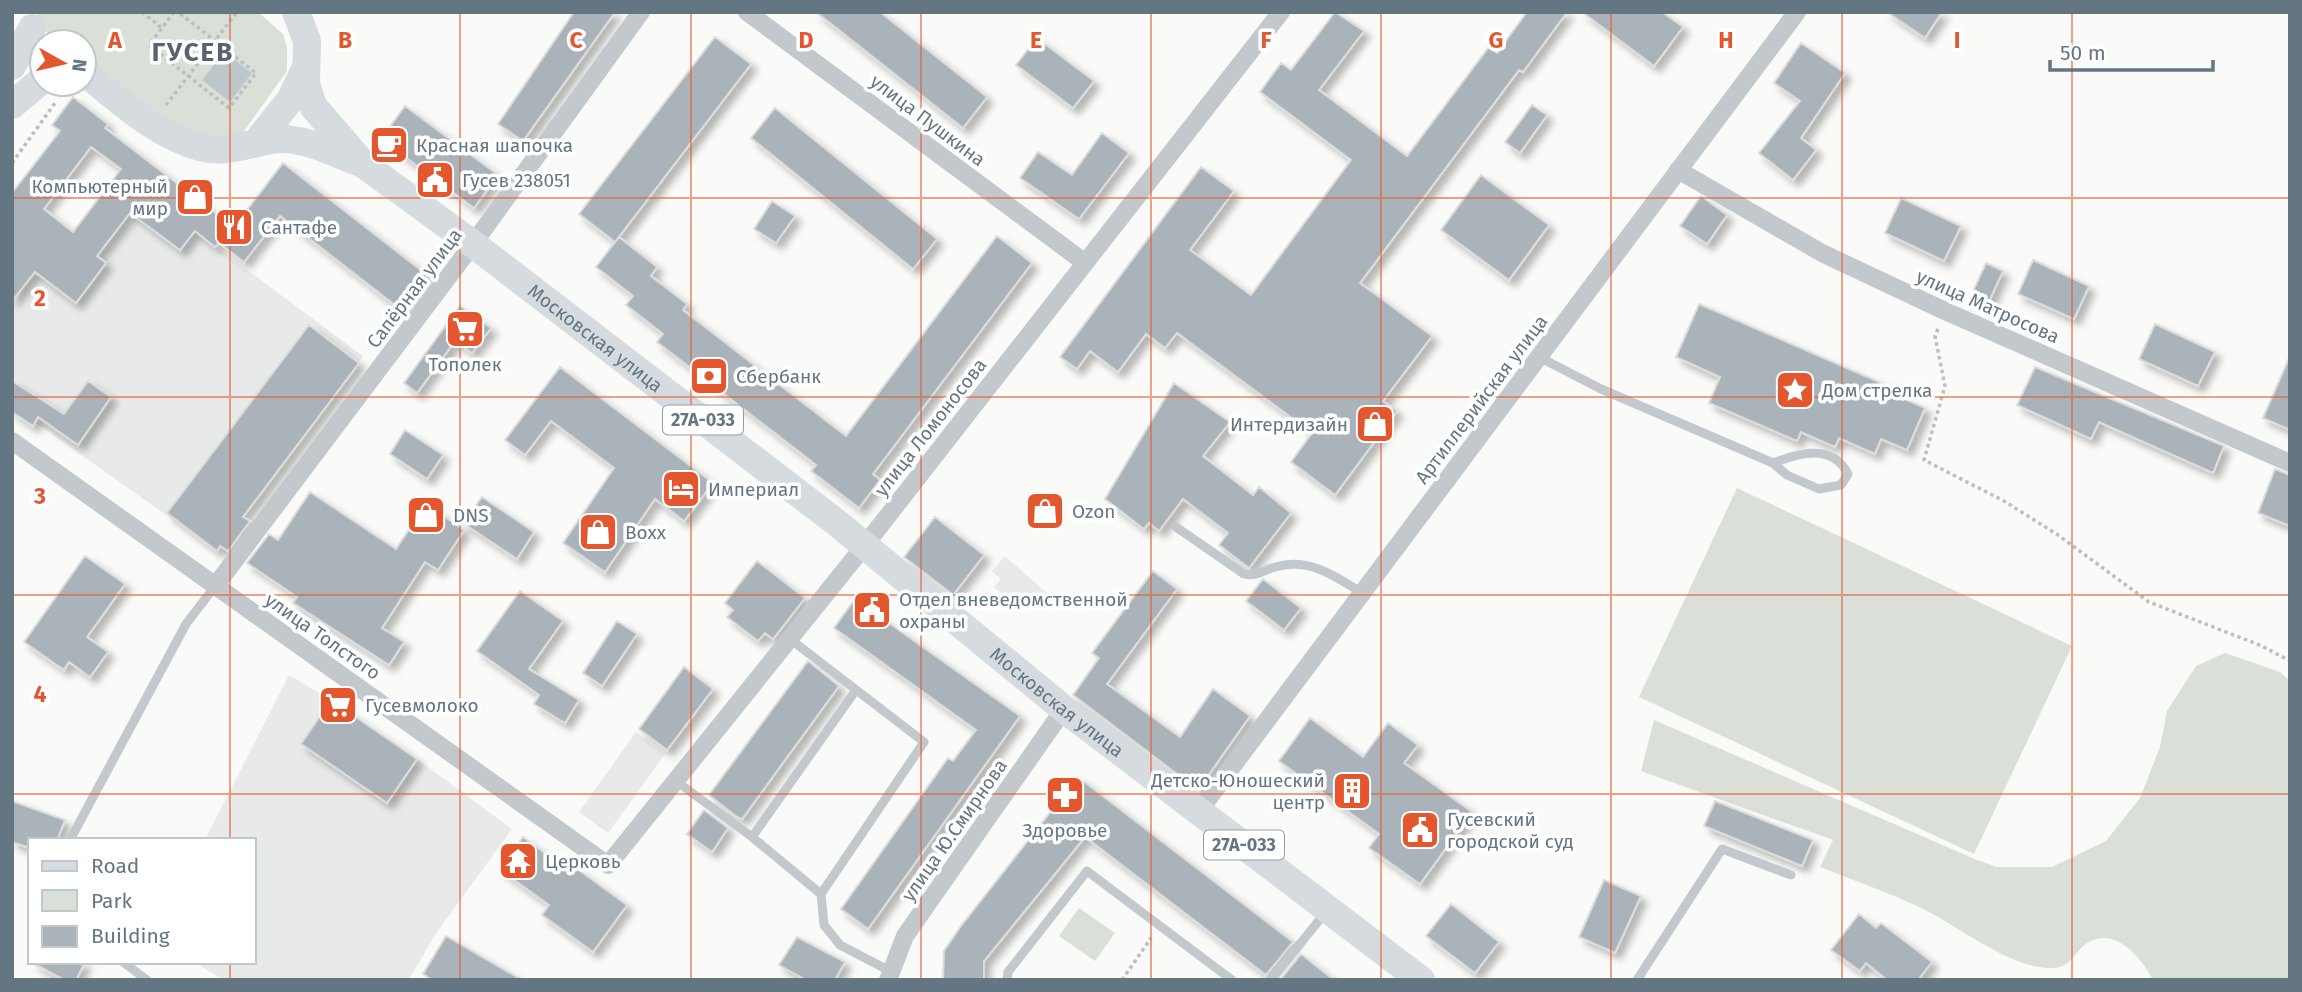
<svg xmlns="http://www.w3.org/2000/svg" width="2302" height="992" viewBox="0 0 2302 992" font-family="'Fira Sans',sans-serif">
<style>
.built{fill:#e8e9e9}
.green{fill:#dadfd7}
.water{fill:#bbc7cb}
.building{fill:#aab3b9;stroke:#dcdcda;stroke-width:2;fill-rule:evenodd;filter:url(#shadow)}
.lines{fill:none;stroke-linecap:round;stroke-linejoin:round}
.path{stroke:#bbbfc2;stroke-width:3.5;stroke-dasharray:3.5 3.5;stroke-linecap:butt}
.lane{stroke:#c3c8cc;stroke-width:9}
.street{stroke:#c3c8cc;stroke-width:18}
.primary{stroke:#d6dbdf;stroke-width:28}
.grid{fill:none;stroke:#e4572e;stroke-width:2;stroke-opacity:0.55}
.labels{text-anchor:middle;stroke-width:7;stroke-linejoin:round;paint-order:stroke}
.shield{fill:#fff;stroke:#939fa8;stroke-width:2}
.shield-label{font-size:18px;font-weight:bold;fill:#657683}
.street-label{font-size:19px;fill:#657683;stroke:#fff}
.poi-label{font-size:19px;fill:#657683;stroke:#fff;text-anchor:start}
.district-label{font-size:26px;font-weight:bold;letter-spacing:2px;fill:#57646e;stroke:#fff}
.grid-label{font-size:23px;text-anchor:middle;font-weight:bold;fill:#e4572e;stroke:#fff;stroke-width:7;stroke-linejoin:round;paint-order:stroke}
</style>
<defs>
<filter id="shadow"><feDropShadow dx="6" dy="6" stdDeviation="3.5" flood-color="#0004"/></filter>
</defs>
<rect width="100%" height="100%" fill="#fafaf8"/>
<path class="built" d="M144,195l10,36 25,19 16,-19 168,125 -146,195 -205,-145v-105l13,-17 -13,-30 64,49 30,-39 -9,-8z
M1005,556l42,37 -13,14 -15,-14 -8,9 -17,-15 7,-8 -9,-8z
M289,675l42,25 -30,44 86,59 30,-44 95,70 -78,107 -25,44h-185l-30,-18h60v-122h-49z
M636,732l29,22 -57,79 -29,-21z"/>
<path class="green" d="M36,12h222l25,22 4,14v23l-45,63 -39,11 -119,-84v-19c-24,0 -41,-4 -48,-30z
M1737,488l335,158 -98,208 -335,-157z
M2225,653l55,19 10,9v299h-137c-10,-20 -36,-52 -62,-39 -17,8 -19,29 -42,27 -44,-2 -91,-43 -130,-61 -32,-15 -66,-27 -99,-40l13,-27 -192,-69 13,-51 323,140 20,7h55l54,-26 34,-43 20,-51 7,-36 29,-45z
M1079,908l36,25 -20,28 -36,-25z"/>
<path class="water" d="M224,52l28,21 -22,29 -28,-22z"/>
<path class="building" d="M574,12h41l-92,129 -25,-17z
M816,12h64l107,85 -24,31z
M1335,12l29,19 -45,59 88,66 82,-109 8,6 30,-41h40l-44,60 -4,-2 -159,213 72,53 -49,65 14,10 -62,84 -44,-33 21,-29 -135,-100 -12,15 -19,-14 -28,38 -28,-21 -13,18 -17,-12 141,-190 33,24 -44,59 61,45 100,-135 -91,-68 21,-29 10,7z
M1582,12h80l21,15 -29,39z
M1887,12h55l-17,26z
M715,37l36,27 -136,178 -36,-28z
M1037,38l57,43 -21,27 -57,-43z
M1801,43l44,30 -44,65 15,12 -23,30 -34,-27 41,-52 -26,-18z
M73,97l35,27 -3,4 129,99 49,-64 144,112 -27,34 -120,-93 -36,46 -25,-19 -4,4 -20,-16 -15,19 -50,-37 -33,43 9,7 -30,40 -41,-31 -23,29v-108l48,-62 -8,-6zM91,147l30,22 -48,63 -29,-23z
M1532,105l15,10 -27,38 -15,-11z
M405,106l93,69 -24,33 -93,-69z
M775,108l162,131 -24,30 -162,-131z
M1102,133l27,20 -50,66 -59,-41 18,-26 34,23z
M1481,175l68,50 -40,55 -68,-50z
M1701,196l26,19 -20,29 -27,-18z
M1901,198l60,28 -17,35 -59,-28z
M772,201l23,15 -19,27 -22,-14z
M997,236l35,27 -159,211 7,6 -21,28 -48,-37 5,-6 -159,-123 6,-8 -37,-29 7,-9 -37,-29 23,-30 38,30 -6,9 36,28 -4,6 163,126z
M2033,260l56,26 -15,33 -56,-25z
M1986,263l17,8 -16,35 -17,-8z
M1699,304l203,88 -2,5 25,11 -18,42 -26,-11 -6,15 -36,-16 -4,9 -34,-15 -4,9 -88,-38 11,-26 -44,-20z
M460,306l31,22 -19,25 -17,-12 -38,52 -13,-10z
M2155,324l60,28 -17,34 -59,-27z
M309,325l50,38 -116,154 7,4 -22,30 -8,-5 -3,5 -50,-38z
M2290,356v74l-27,-12z
M560,367l153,116 -29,38 -29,-22 -50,73 -42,-29 51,-75 -63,-47 -26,34 -20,-15z
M2035,367l189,79 -11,27 -114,-51 -8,17 -74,-34z
M12,381l52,33 24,-33 23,16 -33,48 -40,-28 -5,9 -21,-14z
M1174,383l56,39 -27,34 50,39 6,-8 32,26 -42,55 -30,-23 9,-12 -45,-34 -24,32 -10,-8 -5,6 -39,-30z
M405,430l38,25 -16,24 -37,-25z
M2275,469l15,6v51l-32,-13z
M310,492l86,57 30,-45 38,26 -26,40 -13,-8 -43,66 22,14 -15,23 -96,-62 4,-6 -50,-34 22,-29 9,6z
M482,497l52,35 -17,27 -54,-36z
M935,517l49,38 -31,40 -49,-38z
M85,556l40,28 -38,53 21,15 -18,25 -21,-15 -5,8 -40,-28z
M757,561l48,37 -32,41 -8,-6 -7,8 -31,-24 6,-7 -8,-7z
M1153,571l24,18 -70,95 73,53 33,-48 37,27 -52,74 -125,-95 26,-37 -7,-5z
M1263,579l38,29 -17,22 -38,-29z
M520,591l43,30 -34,48 50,31 -14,23 -31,-19 5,-9 -62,-44z
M855,599l165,117 -152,213 -27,-20 107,-151 5,3 23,-31 -142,-102z
M617,621l20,13 -35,52 -19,-13z
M808,661l31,25 -97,133 -5,-2 -28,-22z
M684,667l29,22 -46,61 -28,-21z
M331,700l86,59 -30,44 -86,-59z
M1310,718l53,39 25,-34 30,22 -14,18 68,49 -52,72 -51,-36 10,-14 -100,-73z
M1078,777l215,165 -27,33 -181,-138 -101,124v19h-41l1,-29 17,-25z
M12,801l53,19 -8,20h-27v8l-18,-6z
M1715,801l98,39 -11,26 -98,-40z
M704,810l24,18 -16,24 -25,-18z
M523,837l49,36 4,-5 51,37 -34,47 -51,-37 7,-10 -50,-36z
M1604,880l37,16 -26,57 -36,-16z
M1451,904l48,38 -24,31 -49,-37z
M1859,914l17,14 5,-5 51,39 -14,18h-31l-21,-17 -6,8 -29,-21z
M446,936l76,44h-90l-9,-6z
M797,937l48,25 -10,18h-29l-27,-15z
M1301,954l33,26h-54z
M31,962h54l-9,18h-12z"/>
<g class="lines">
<path class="path" d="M142,12l20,16
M174,12l-25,33 80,63 27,-35 -78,-61
M166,105l71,-93
M12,163l43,-60
M1938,329l-3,7 10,50 -21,74 80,41 54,34 91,67 113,44 28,15
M1122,980l29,-42"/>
<path class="lane" d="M1539,357l62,32 172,74c27,-10 59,-20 75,11l-7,11 -22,4 -32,-14 -14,-12
M1176,527l68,47c12,3 20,-4 31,-7 34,-10 60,9 87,26
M790,639l134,103 -103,152
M676,781l76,56 69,57 3,31 16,20 50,26
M752,837l104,-147
M70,840l116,-216 30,-39
M123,962l24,18
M1007,980l1,-8 79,-101 145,109
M1271,980l54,-67
M1637,980l85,-131 69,26"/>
<path class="street" d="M747,12l337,250
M1678,170l144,83 123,58 345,152
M12,441l596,424 257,-320 416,-533
M216,585l257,-341 168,-232
M1199,811l598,-799
M888,980l17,-44 159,-227"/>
<g class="primary">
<path id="s1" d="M296,12l11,29 -1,42 7,23 50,58 110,80 364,279 227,186 357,271"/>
<path d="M12,66l20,-38"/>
<path d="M84,72c35,28 72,63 116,75 27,8 53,-6 79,-8 27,-1 57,15 82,24"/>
<path d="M12,105l30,-25"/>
<path d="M255,144l35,-44 15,-31"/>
</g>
</g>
<path class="grid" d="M230,12v828M460,12v968M691,12v968M921,12v968M1151,12v968M1381,12v968M1611,12v968M1842,12v968M2072,12v968M12,198h2278M12,397h2278M12,595h2278M12,794h2278M230,962v18"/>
<defs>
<g id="cafe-square" transform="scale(2.0125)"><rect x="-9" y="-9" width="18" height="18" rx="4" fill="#e4572e" stroke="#fff"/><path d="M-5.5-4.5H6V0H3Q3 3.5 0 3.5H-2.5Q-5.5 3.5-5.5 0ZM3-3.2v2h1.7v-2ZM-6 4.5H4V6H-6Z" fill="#fff"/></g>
<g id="civic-square" transform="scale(2.0125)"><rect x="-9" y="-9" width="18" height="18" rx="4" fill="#e4572e" stroke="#fff"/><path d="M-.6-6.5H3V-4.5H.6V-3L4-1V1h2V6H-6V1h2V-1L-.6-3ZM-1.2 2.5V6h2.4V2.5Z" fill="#fff"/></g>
<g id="shop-square" transform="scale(2.0125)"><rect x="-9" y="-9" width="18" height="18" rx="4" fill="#e4572e" stroke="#fff"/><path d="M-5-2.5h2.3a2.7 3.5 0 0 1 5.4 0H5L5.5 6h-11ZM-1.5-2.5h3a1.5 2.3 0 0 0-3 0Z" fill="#fff"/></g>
<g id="restaurant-square" transform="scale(2.0125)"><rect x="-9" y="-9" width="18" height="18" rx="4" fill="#e4572e" stroke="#fff"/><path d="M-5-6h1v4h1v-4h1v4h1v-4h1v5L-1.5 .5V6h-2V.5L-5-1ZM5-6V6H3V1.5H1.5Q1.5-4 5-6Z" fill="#fff"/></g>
<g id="supermarket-square" transform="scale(2.0125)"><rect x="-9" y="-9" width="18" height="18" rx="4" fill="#e4572e" stroke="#fff"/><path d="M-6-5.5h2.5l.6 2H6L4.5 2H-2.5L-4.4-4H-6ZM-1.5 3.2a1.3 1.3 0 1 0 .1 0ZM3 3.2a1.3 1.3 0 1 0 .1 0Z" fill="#fff"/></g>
<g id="bank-square" transform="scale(2.0125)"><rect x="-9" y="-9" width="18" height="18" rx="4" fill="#e4572e" stroke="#fff"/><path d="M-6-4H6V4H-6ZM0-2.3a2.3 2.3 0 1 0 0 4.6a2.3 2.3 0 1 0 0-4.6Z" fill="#fff"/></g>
<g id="sight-square" transform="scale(2.0125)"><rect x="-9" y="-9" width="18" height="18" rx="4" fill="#e4572e" stroke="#fff"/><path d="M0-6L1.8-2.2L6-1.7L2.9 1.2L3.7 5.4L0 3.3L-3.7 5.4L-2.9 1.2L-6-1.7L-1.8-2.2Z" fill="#fff"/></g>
<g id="hotel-square" transform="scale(2.0125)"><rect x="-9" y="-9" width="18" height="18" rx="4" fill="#e4572e" stroke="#fff"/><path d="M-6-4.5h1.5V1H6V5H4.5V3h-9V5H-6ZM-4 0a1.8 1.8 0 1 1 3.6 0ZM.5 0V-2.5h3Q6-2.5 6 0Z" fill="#fff"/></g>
<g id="building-square" transform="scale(2.0125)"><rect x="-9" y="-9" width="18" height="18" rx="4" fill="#e4572e" stroke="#fff"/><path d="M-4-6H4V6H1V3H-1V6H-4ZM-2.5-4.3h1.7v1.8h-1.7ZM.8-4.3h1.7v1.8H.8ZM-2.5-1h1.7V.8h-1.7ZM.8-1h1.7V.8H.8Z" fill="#fff"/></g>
<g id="pharmacy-square" transform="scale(2.0125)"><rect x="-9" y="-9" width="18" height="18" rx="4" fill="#e4572e" stroke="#fff"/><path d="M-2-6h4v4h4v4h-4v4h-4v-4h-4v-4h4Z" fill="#fff"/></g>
<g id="temple-square" transform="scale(2.0125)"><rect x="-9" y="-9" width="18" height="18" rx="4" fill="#e4572e" stroke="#fff"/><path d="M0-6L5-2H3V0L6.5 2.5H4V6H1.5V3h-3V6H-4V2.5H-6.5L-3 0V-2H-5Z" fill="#fff"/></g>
</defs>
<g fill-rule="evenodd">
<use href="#cafe-square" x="389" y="145"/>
<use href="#civic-square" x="435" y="180"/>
<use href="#shop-square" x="195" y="197"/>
<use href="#restaurant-square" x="234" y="227"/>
<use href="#supermarket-square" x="465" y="329"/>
<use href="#bank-square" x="709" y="376"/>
<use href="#sight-square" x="1795" y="390"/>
<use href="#shop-square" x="1375" y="424"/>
<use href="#hotel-square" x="681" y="489"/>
<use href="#shop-square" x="1045" y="511"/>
<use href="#shop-square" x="426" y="515"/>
<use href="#shop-square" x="598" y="532"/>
<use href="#civic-square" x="872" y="610"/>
<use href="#supermarket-square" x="338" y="705"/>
<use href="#building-square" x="1352" y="791"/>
<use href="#pharmacy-square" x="1065" y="795"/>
<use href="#civic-square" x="1420" y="830"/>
<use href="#temple-square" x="518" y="861"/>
</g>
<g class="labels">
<g class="shield">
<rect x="663" y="405.5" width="80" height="29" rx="5"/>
<rect x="1204" y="830.5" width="80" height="29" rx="5"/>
</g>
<g class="shield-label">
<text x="703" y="426">27А-033</text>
<text x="1244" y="851">27А-033</text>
</g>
<g class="street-label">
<text transform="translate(928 120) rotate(37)" y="7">улица Пушкина</text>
<text transform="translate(414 288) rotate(-53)" y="7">Сапёрная улица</text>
<text transform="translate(1988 306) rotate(24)" y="7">улица Матросова</text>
<text dy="7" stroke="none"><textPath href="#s1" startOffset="464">Московская улица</textPath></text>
<text transform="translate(1481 399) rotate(-53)" y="7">Артиллерийская улица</text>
<text transform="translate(930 427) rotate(-52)" y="7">улица Ломоносова</text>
<text transform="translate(323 636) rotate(35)" y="7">улица Толстого</text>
<text dy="7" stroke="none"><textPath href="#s1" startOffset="1052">Московская улица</textPath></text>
<text transform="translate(954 830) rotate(-55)" y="7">улица Ю.Смирнова</text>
</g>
<g class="poi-label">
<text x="416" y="152">Красная шапочка</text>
<text x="462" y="187">Гусев 238051</text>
<text x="168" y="193" text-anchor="end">Компьютерный<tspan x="168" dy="22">мир</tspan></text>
<text x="261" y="234">Сантафе</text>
<text x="465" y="371" text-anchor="middle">Тополек</text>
<text x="736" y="383">Сбербанк</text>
<text x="1822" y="397">Дом стрелка</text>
<text x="1348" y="431" text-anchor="end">Интердизайн</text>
<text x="708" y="496">Империал</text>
<text x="1072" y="518">Ozon</text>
<text x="453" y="522">DNS</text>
<text x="625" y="539">Boxx</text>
<text x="899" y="606">Отдел вневедомственной<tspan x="899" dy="22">охраны</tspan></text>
<text x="365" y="712">Гусевмолоко</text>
<text x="1325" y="787" text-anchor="end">Детско-Юношеский<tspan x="1325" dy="22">центр</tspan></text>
<text x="1447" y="826">Гусевский<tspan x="1447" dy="22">городской суд</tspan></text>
<text x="1065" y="837" text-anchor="middle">Здоровье</text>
<text x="545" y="868">Церковь</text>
</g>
<g class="district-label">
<text x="193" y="61">ГУСЕВ</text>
</g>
</g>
<g class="grid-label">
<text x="115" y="48">A</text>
<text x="345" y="48">B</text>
<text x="576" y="48">C</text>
<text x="806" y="48">D</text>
<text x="1036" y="48">E</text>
<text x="1266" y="48">F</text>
<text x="1496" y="48">G</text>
<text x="1726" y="48">H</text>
<text x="1957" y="48">I</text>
<text x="40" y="306">2</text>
<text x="40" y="504">3</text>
<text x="40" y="702">4</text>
</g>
<rect width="2302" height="992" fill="none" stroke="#657683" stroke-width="28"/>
<rect x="28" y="838" width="228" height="126" fill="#ffffff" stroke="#c1c8cd" stroke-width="2"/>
<rect x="42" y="861" width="35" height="10" fill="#d6dbdf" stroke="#c1c8cd" stroke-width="2"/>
<text x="91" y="873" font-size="21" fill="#657683">Road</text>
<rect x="42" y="890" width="35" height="21" fill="#dadfd7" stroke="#c1c8cd" stroke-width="2"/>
<text x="91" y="908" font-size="21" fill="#657683">Park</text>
<rect x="42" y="926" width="35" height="21" fill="#aab3b9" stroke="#c1c8cd" stroke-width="2"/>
<text x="91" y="943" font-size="21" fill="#657683">Building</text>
<g transform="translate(63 63) rotate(98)"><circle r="33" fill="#ffffff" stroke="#c1c8cd" stroke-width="2"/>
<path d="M0-5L12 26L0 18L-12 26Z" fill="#e4572e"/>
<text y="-10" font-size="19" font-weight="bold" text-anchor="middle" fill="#657683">N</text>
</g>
<path d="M2050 60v10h163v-10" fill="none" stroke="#657683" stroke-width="3.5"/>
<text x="2060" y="60" font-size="21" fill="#657683" stroke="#ffffff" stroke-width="5" paint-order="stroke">50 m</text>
</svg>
